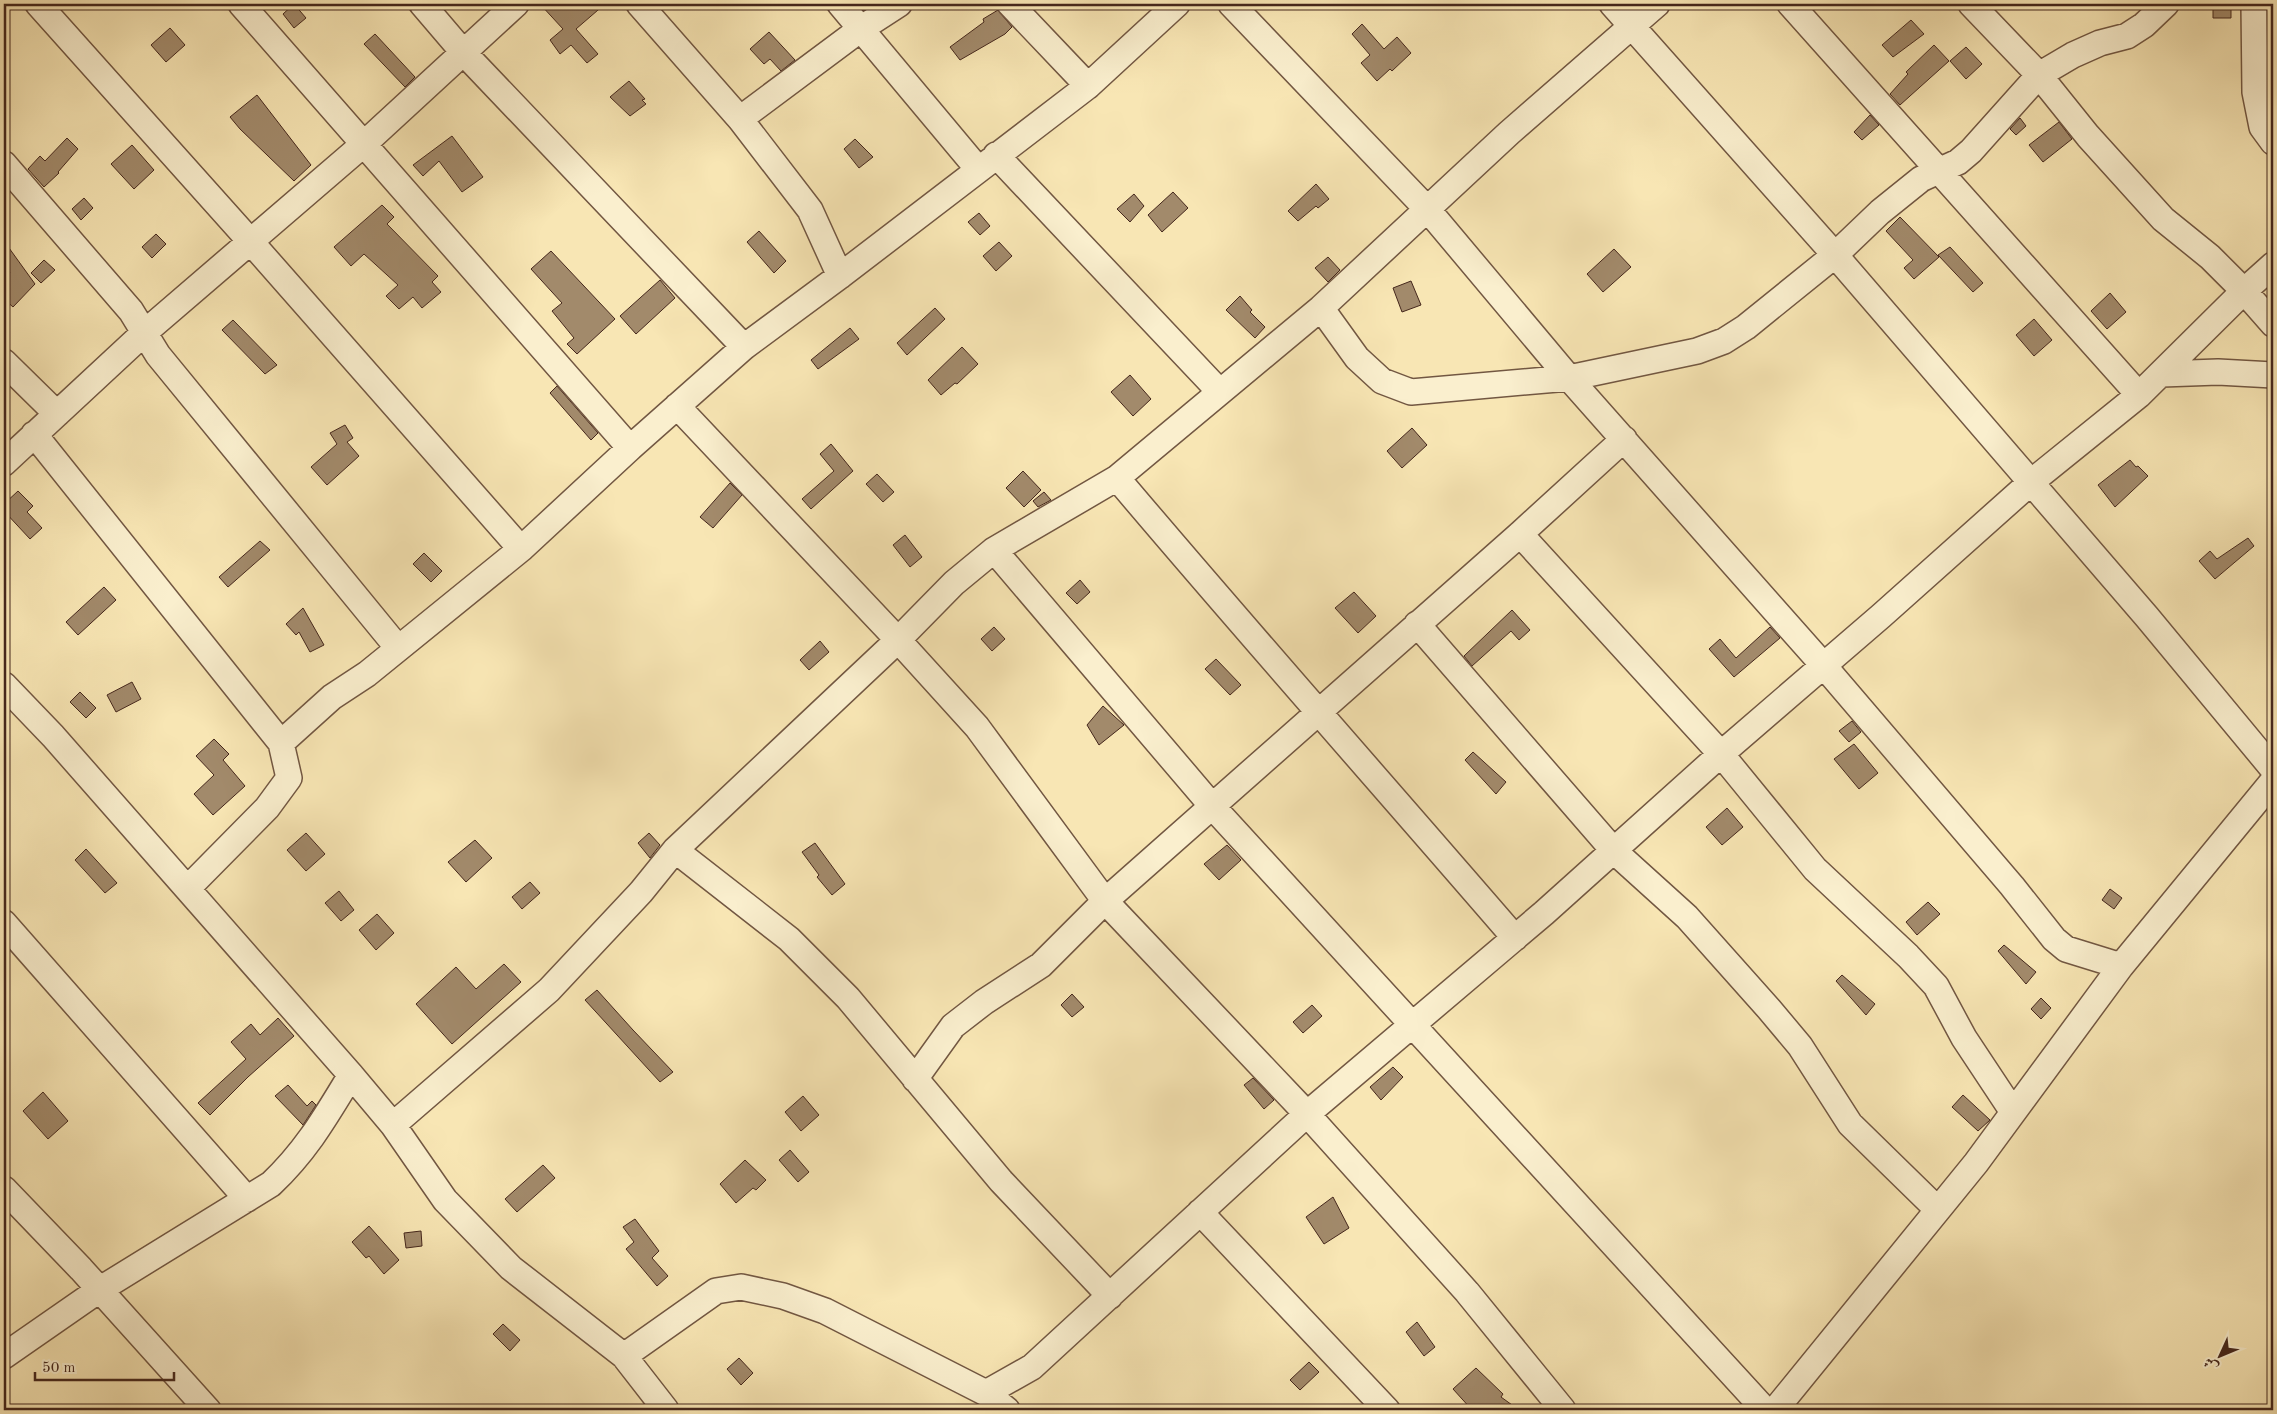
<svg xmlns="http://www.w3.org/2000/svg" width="2277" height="1414" viewBox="0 0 2277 1414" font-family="'Old Standard TT',Amiri,serif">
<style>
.building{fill:#a28a6b;stroke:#45271c}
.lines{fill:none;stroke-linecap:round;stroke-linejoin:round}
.minor-casing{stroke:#725742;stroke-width:28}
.minor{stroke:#faefce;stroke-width:25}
</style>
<rect width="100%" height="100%" fill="#f8e6b4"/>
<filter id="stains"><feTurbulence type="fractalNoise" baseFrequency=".004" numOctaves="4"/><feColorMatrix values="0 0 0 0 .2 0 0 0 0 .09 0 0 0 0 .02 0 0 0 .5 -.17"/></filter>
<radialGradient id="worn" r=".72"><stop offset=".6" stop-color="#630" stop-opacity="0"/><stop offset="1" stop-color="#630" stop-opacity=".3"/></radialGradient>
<path class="building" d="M294,4l12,14 -12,10 -11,-14z
M540,4h65l-29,25 22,25 -11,9 -16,-18 -11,9 -10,-14 13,-11z
M2213,4h18v14h-18z
M998,10l14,17 -7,7 -45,26 -10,-13 34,-25 -1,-3z
M1911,20l13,14 -31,23 -11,-12z
M1362,24l22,25 13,-12 14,16 -19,18 -2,-2 -13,12 -16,-18 9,-8 -18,-21z
M170,28l15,17 -19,17 -15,-17z
M769,32l26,28 -14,11 -11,-12 -6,5 -14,-15z
M375,34l40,43 -10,10 -41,-43z
M1934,45l15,16 -49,44 -10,-11 18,-20 -2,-2z
M1966,47l16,17 -16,15 -16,-18z
M629,81l16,18 -3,1 4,4 -16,12 -20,-19z
M257,95l54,70 -17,16 -54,-52 -10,-12z
M1870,115l9,10 -17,15 -8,-8z
M2020,118l6,8 -10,9 -6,-6z
M2059,122l13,17 -29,23 -14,-17z
M452,136l31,41 -21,15 -23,-31 -16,15 -10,-11z
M67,138l11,11 -20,23 1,1 -15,14 -16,-18 12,-13 5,5z
M855,139l18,18 -14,11 -15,-19z
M132,145l22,25 -20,19 -23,-25z
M1316,184l13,15 -11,9 -2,-2 -18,15 -10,-10z
M1173,192l15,16 -26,24 -14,-17z
M1134,194l10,12 -14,16 -13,-13z
M84,198l9,10 -12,12 -9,-11z
M382,205l12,12 -7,7 51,52 -6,6 9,10 -19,16 -9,-11 -14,12 -13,-13 12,-11 -34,-31 -13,12 -17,-19z
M979,213l11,13 -10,9 -12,-13z
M1900,217l39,40 -25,22 -10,-11 9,-8 -27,-29z
M759,231l27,30 -12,12 -27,-31z
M156,234l10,10 -14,14 -10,-11z
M4,241l31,43 -22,23 -9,-8v-21l6,-5 -6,-8z
M999,242l13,14 -16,15 -13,-15z
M1950,247l33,36 -10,9 -35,-37z
M1614,249l17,18 -28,25 -16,-18z
M551,251l64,68 -38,35 -10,-10 7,-6 -22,-27 10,-8 -31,-34z
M1328,257l12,13 -12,12 -13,-14z
M44,260l11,10 -14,13 -10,-10z
M660,280l15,18 -39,36 -16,-18z
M1411,281l10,24 -19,7 -9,-24z
M2110,293l16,19 -19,17 -16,-18z
M1240,296l12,14 -2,2 15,15 -10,11 -29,-28z
M935,308l10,11 -38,36 -10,-12z
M2034,319l18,21 -18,16 -18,-21z
M233,320l44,45 -12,9 -43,-44z
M850,328l9,11 -41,30 -7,-9z
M962,347l16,17 -21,20 -2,-1 -14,12 -13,-15z
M1130,375l21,24 -18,17 -22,-24z
M557,386l41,47 -7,7 -41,-47z
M345,425l8,13 -6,4 12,14 -32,29 -16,-18 26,-23 -7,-11z
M1412,428l15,17 -25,23 -15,-17z
M831,444l22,27 -42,38 -9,-10 32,-28 -14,-17z
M2130,460l6,7 2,-1 10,10 -33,31 -17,-22z
M1023,471l18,19 -17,17 -18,-19z
M877,474l17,18 -11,10 -17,-18z
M730,483l12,12 -29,33 -13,-11z
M18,491l15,15 -6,6 15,16 -12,11 -26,-28v-7z
M1044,492l7,8 -13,7 -5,-6z
M905,535l17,22 -12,10 -17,-22z
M2248,538l6,8 -39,33 -16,-18 11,-10 7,8z
M260,541l10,9 -42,37 -9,-10z
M424,553l18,18 -11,11 -18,-18z
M1080,580l10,12 -13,12 -11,-11z
M104,587l12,13 -38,35 -12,-13z
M1354,592l22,24 -18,17 -23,-25z
M303,608l21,37 -14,7 -11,-20 -3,3 -10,-11z
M1512,610l18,20 -11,10 -8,-9 -39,35 -8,-10z
M994,627l11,12 -13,12 -11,-12z
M1770,627l10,11 -46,39 -25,-28 11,-10 16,19z
M820,641l9,11 -20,18 -9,-10z
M1216,659l25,26 -11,10 -25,-26z
M132,682l9,17 -25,13 -9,-17z
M80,692l16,16 -10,10 -16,-16z
M1103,706l21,19 -25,20 -12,-20z
M1852,721l9,11 -12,10 -10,-11z
M214,739l15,15 -6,6 22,26 -32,29 -19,-21 20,-19 -18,-19z
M1854,744l24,29 -19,16 -25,-30z
M1473,752l33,30 -10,12 -31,-34z
M1727,808l16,19 -21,18 -16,-18z
M306,833l19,21 -19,17 -19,-21z
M649,833l11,12 -10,13 -12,-15z
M475,840l17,18 -26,24 -18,-20z
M815,843l30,41 -13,11 -15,-18 2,-2 -17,-23z
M1227,845l14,15 -22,20 -15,-16z
M86,849l31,34 -12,10 -30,-33z
M530,882l10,11 -18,16 -10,-12z
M2110,889l12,9 -8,11 -12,-9z
M339,891l15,19 -13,11 -16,-18z
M1928,902l12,12 -23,21 -11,-13z
M377,914l17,19 -18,17 -17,-20z
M2004,945l32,27 -10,12 -28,-33z
M504,964l17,18 -69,62 -36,-40 40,-37 20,22z
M1842,975l33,29 -9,11 -30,-34z
M597,990l36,40 40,42 -13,10 -75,-82z
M1072,994l12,13 -12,10 -11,-12z
M2041,998l10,10 -10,11 -10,-10z
M1312,1005l10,11 -19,17 -10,-11z
M278,1018l16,18 -46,41 -38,38 -12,-12 48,-44 -15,-17 20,-18 9,11z
M1393,1067l10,10 -22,23 -11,-13z
M1253,1078l21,22 -10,9 -20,-24z
M288,1085l19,21 5,-5 4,4 -13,20 -28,-29z
M43,1092l25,29 -20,18 -25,-28z
M1963,1095l27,25 -12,11 -26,-24z
M803,1096l16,19 -18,16 -16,-19z
M790,1150l19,22 -11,10 -19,-22z
M745,1160l21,20 -10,10 -3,-2 -17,15 -16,-19z
M543,1165l12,13 -38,34 -12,-13z
M1333,1197l16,31 -25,16 -18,-27z
M635,1219l24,32 -7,7 16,18 -11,10 -31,-37 8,-7 -11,-15z
M369,1226l30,34 -15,14 -15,-18 -3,2 -14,-16z
M421,1231l1,15 -16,2 -2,-15z
M1417,1322l18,25 -11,9 -18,-24z
M503,1324l17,16 -10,11 -17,-17z
M739,1358l14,15 -12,12 -14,-16z
M1309,1362l10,10 -19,18 -10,-10z
M1476,1368l27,26 -2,3 18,13h-47l-19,-21z"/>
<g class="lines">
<g class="minor-casing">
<path id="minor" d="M38,4l212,237 271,308
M241,4l389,444
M422,4l41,48 281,295
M639,4l101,115 70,91 30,66
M840,4l138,165
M1010,4l78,82
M1231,4l197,206 141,168 255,288 188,220 42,53 12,10 55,17
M1612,4l223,251 312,362 126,152
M1790,4l349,391
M1971,4l68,71 49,61 75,83 47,38 34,34 29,33
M2254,4l1,88 7,35 11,15
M740,119l122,-91 37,-24
M996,155l224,237
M4,164l127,147 27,44 240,293
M1321,308l36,50 25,23 29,11 158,-14 128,-27 27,-10 22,-14 89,-72 45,-43 41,-33 37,-17 13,-11 68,-76 34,-20 27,-12 27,-7 17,-11 22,-21
M4,362l53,52
M2162,374l56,-2 55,3
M677,406l221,234 79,87 128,174 202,213 160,178 96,118
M34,434l247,309 8,35 -22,30 -79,80
M4,463l140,-130 221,-190 151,-139
M1117,478c131,155 266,307 398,460
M1520,534l201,220 94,115 93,87 28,30 28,52 49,74
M994,550l218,256 553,604
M1417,624l197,227 73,66 82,92 31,37 50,78 87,85
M4,685l49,51 298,339 42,50 52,75 66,68 113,88 42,54
M281,743l51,-46 35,-23 154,-125 109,-101 114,-101 96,-71 248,-190 89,-82
M675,850l114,89 59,59 153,183 109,115
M4,923l243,276
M915,1079l38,-53 31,-24 57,-37 64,-64 415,-367 104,-95
M393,1125l156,-135 92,-98 34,-42 223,-210 56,-57 40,-33 123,-72 204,-170 188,-175 148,-129
M4,1189l77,80 127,141
M1200,1212l187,198
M4,1356l95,-66 172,-106c36,-34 55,-68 80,-109
M624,1356l92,-65 25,-4 42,9 42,15 161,82 21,17
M986,1393l46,-26 275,-253 237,-201 177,-159 160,-138 149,-133 109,-88 105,-104 29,-26
M1775,1410l201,-247 145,-197 152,-185"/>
</g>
<use href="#minor" class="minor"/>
</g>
<rect width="2277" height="1414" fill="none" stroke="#f8e6b4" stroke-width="20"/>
<rect x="5" y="5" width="2267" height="1404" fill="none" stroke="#45271c" stroke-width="2.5"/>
<rect x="10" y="10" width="2257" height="1394" fill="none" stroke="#45271c"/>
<g transform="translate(2220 1356) rotate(226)" stroke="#faefce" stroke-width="4" paint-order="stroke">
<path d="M0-4L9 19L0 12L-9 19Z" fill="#45271c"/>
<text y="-8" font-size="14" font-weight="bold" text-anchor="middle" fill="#45271c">ش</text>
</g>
<path d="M35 1372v8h139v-8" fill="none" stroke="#45271c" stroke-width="2.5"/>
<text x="42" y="1372" font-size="15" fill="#45271c" stroke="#faefce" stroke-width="4" paint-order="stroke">50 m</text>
<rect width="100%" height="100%" filter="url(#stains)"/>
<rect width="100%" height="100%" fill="url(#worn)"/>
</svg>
